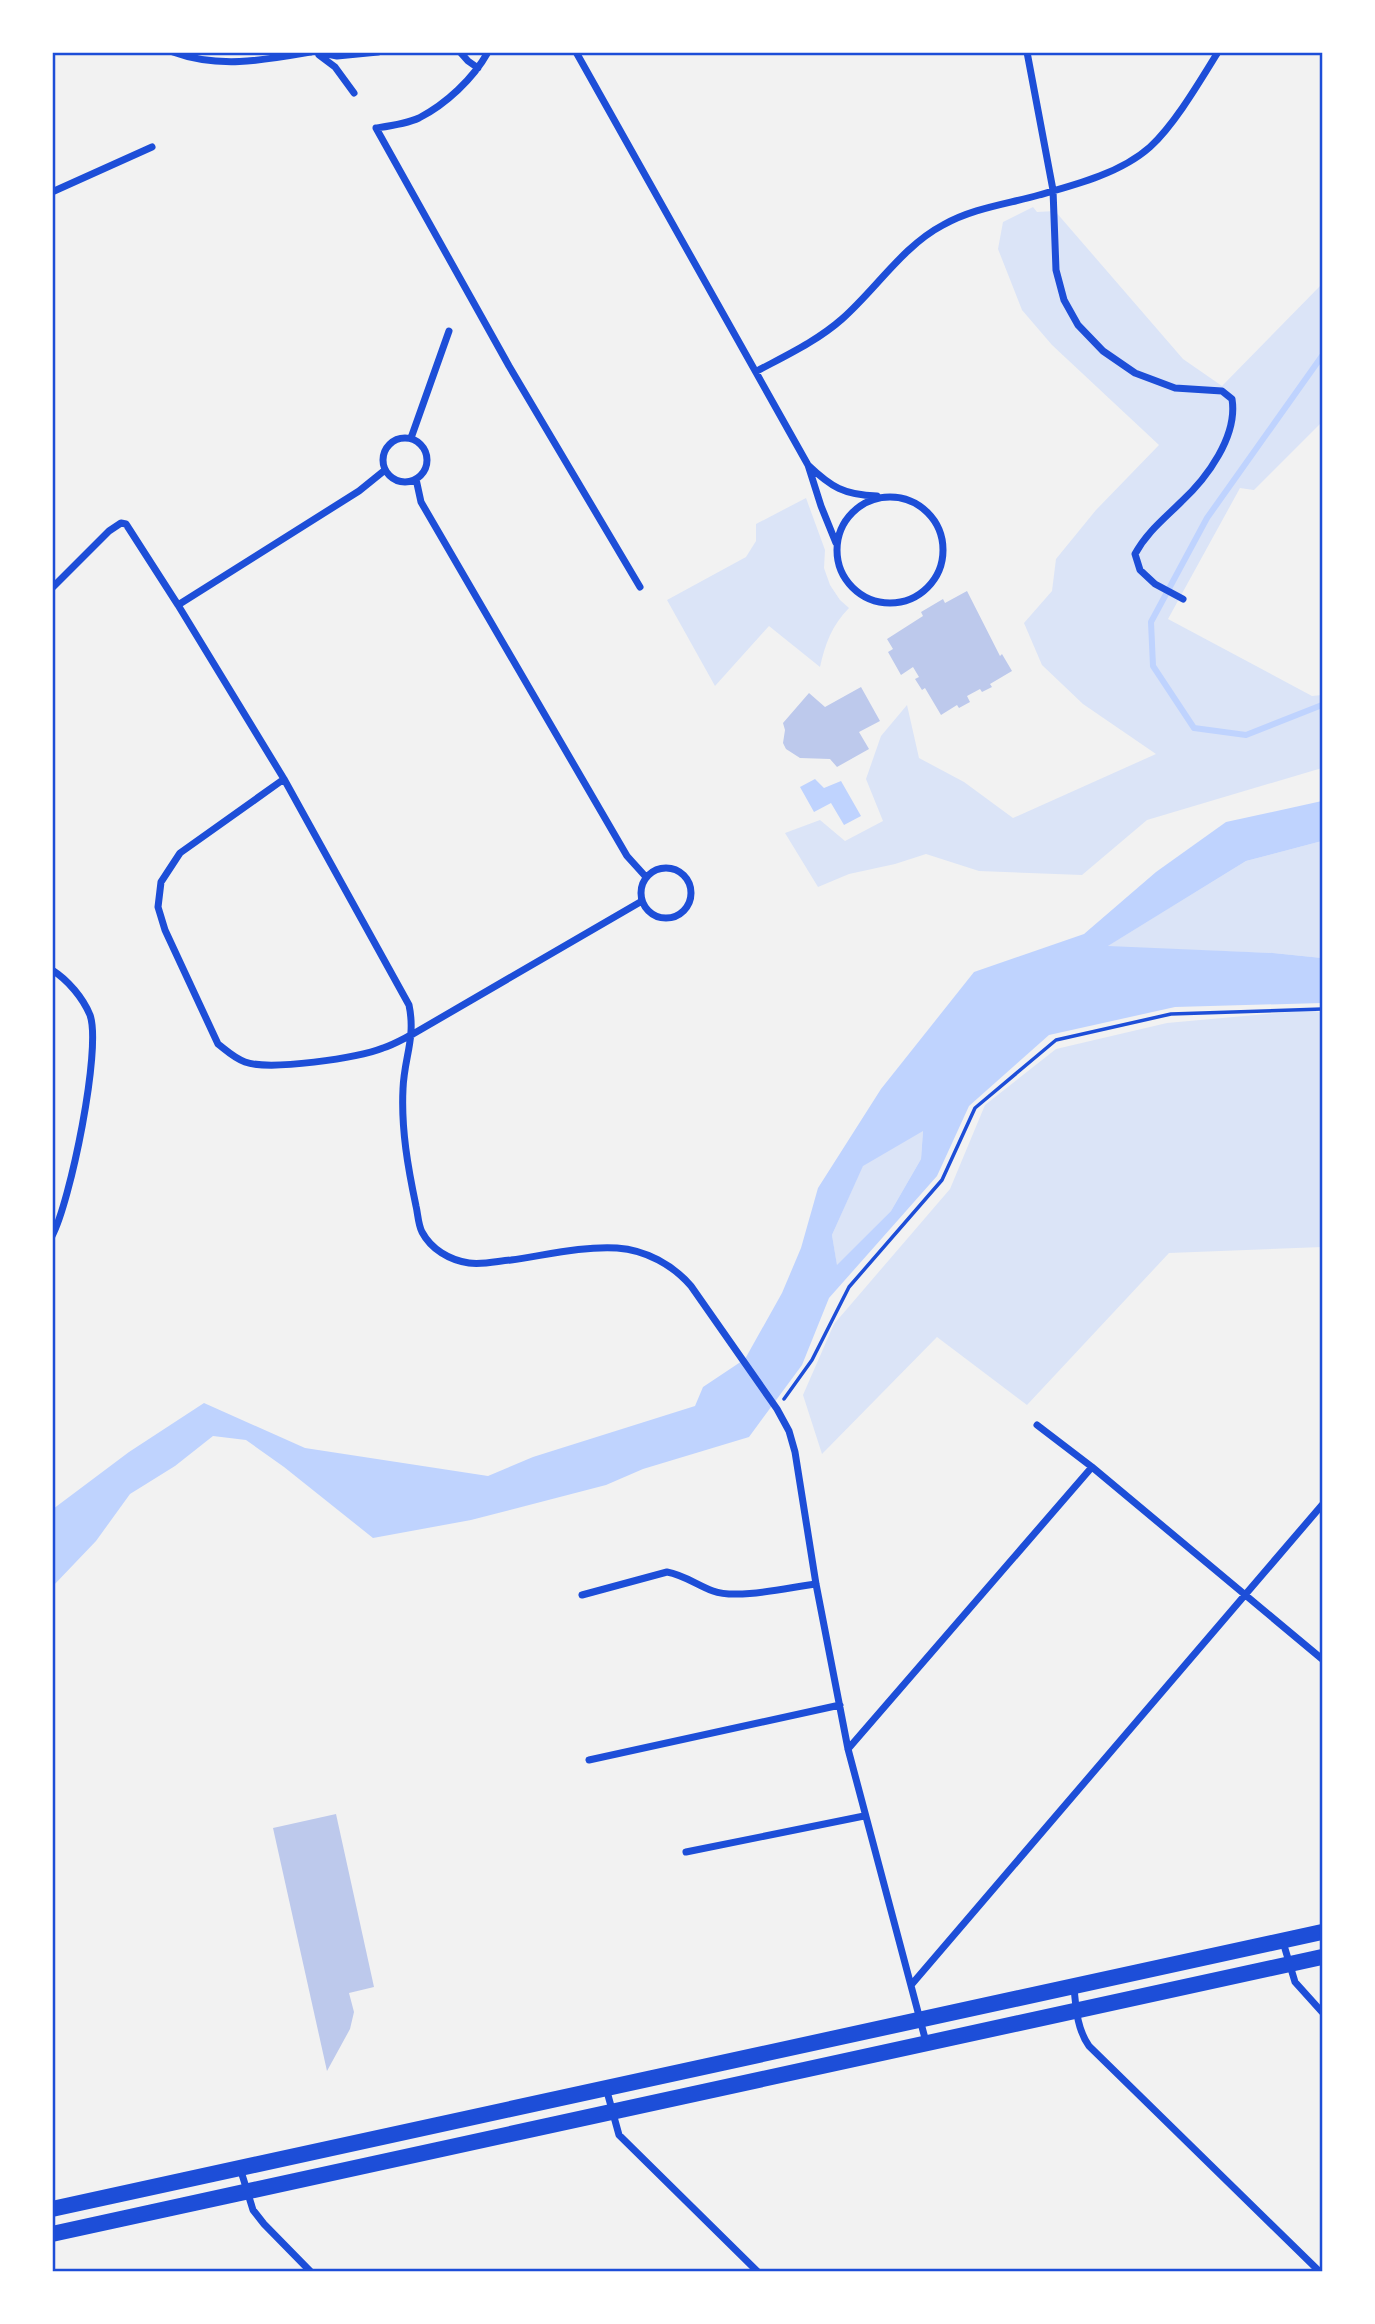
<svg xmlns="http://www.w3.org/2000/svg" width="1375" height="2324" viewBox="0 0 1375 2324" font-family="'Roboto Serif',serif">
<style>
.green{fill:#dbe4f7}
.water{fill:#bfd3fe;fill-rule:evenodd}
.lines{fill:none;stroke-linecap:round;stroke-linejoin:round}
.stream{stroke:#bfd3fe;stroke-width:6}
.building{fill:#bdc9ec}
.path{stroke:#1d4ed8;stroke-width:3.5}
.minor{stroke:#1d4ed8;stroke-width:7}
.primary{stroke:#1d4ed8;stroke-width:16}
.neatline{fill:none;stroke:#1d4ed8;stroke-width:2.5}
</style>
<rect width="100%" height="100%" fill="#f2f2f2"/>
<path class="green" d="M1033,207l4,5 18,-1 128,148 39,27 100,-102v138l-68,68 -14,-2 -72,131 144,77 10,-1v73l-175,52 -65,55 -103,-4 -53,-17 -31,10 -46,10 -31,13 -33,-54 35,-13 25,21 38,-20 -17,-42 15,-43 26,-31 12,53 45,24 49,36 143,-64 -73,-50 -41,-39 -18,-42 28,-32 4,-32 40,-49 63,-65 -107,-100 -30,-35 -24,-61 5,-27z
M806,498l19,52 -1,18 6,17 10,15 9,8c-17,17 -24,36 -29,59l-51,-41 -54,60 -48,-86 79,-43 10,-16v-17z
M1322,841v117l-49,-5 -167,-6 140,-86z
M1311,1010l11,3v234l-153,6 -142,152 -90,-68 -115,117 -19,-59 31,-71 116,-135 35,-84 71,-56 111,-26z
M923,1130l-2,29 -30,52 -54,55 -5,-31 31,-70z"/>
<path class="water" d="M815,779l9,9 17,-7 20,35 -17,9 -13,-22 -17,9 -14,-25z
M1322,801v40l-76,20 -138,85 165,7 49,5v45l-147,4 -126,28 -80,71 -32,70 -108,122 -27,67 -53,72 -106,32 -37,16 -135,35 -98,18 -89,-71 -38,-27 -33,-4 -38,30 -45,28 -34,47 -43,45v-77l76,-57 75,-49 101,45 183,28 45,-19 162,-51 8,-19 42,-28 37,-66 19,-45 17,-60 63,-99 93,-117 110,-38 72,-62 70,-50zM923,1131l-2,28 -30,52 -54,54 -5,-30 31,-69z"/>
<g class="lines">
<path class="stream" d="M1322,356l-115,162 -56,104 2,44 41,62 52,7 76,-30"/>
</g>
<path class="building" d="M967,591l33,65 2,-2 10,17 -22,13 2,3 -10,5 -2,-3 -13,7 3,6 -11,6 -2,-3 -16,10 -16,-27 -3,2 -7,-11 4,-2 -6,-10 -12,8 -13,-23 5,-3 -6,-10 36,-23 -2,-4 22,-13 2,4z
M861,687l19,34 -21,11 10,17 -32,18 -7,-8 -30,-1 -14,-9 -3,-6 2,-13 -2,-7 26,-30 16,14z
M336,1814l38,173 -25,6 5,19 -4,17 -23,42 -54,-243z"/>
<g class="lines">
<path class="path" d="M784,1399l28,-39 37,-73 93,-107 33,-72 81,-68 115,-26 151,-5"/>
<path class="minor" d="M173,52c46,17 92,8 138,0
M317,52l20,4 41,-4
M460,52l8,9 10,7
M488,52c-15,27 -42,52 -69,66 -13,6 -29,8 -43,10l133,238 131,221
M576,52l232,413
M1027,52l26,138 3,80 8,30 14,25 25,26 32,22 40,15 47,3 10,8c6,37 -25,79 -51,103 -17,17 -34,30 -46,52l5,16 15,14 28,15
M319,55l16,12 19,26
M52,192l100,-45
M757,371c30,-16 60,-30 85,-52 34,-30 61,-73 101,-94 30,-17 64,-21 96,-30 36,-10 82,-22 111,-48 25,-23 50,-66 68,-95
M383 460a22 22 0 1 1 44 0a22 22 0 1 1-44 0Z
M411,438l38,-107
M416,479l5,23 206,354 19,21
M837 550a53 53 0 1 1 106 0a53 53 0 1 1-106 0Z
M836,543l-15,-37 -13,-41c23,22 36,30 69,31
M52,588l57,-57 12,-8 5,1 52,81 106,174 125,226c7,33 -5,53 -6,84 -2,40 5,79 13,117 2,8 2,18 6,26 9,17 27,28 47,31 14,2 29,-2 42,-3 35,-5 72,-14 106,-12 29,2 56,17 74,38l86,123 12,22 6,21 21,132 32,165 78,293
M178,605l181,-114 26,-21
M284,779l-104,74 -19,29 -3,25 7,23 53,114c9,7 16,14 27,18 25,9 113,-4 138,-14 10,-3 20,-9 30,-14l229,-133
M641 893a25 25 0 1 1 50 0a25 25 0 1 1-50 0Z
M52,970c16,10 31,28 38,45 12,33 -20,188 -38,221
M1037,1425l55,42 230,192
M582,1595l85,-23c17,3 30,13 46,19 24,9 77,-4 103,-7
M848,1749l244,-282
M589,1760l251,-55
M686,1852l178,-36
M1283,1942l12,40 27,30
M912,1984l410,-479
M1074,1988c2,20 3,41 15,58l231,226
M606,2088l13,47 139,137
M240,2168l13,42 11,14 47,48"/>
<path class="primary" d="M52,2209l1270,-277
M52,2234l1270,-277"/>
</g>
<rect width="1375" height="2324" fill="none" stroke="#ffffff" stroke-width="108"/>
<rect x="54" y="54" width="1267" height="2216" class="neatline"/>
</svg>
